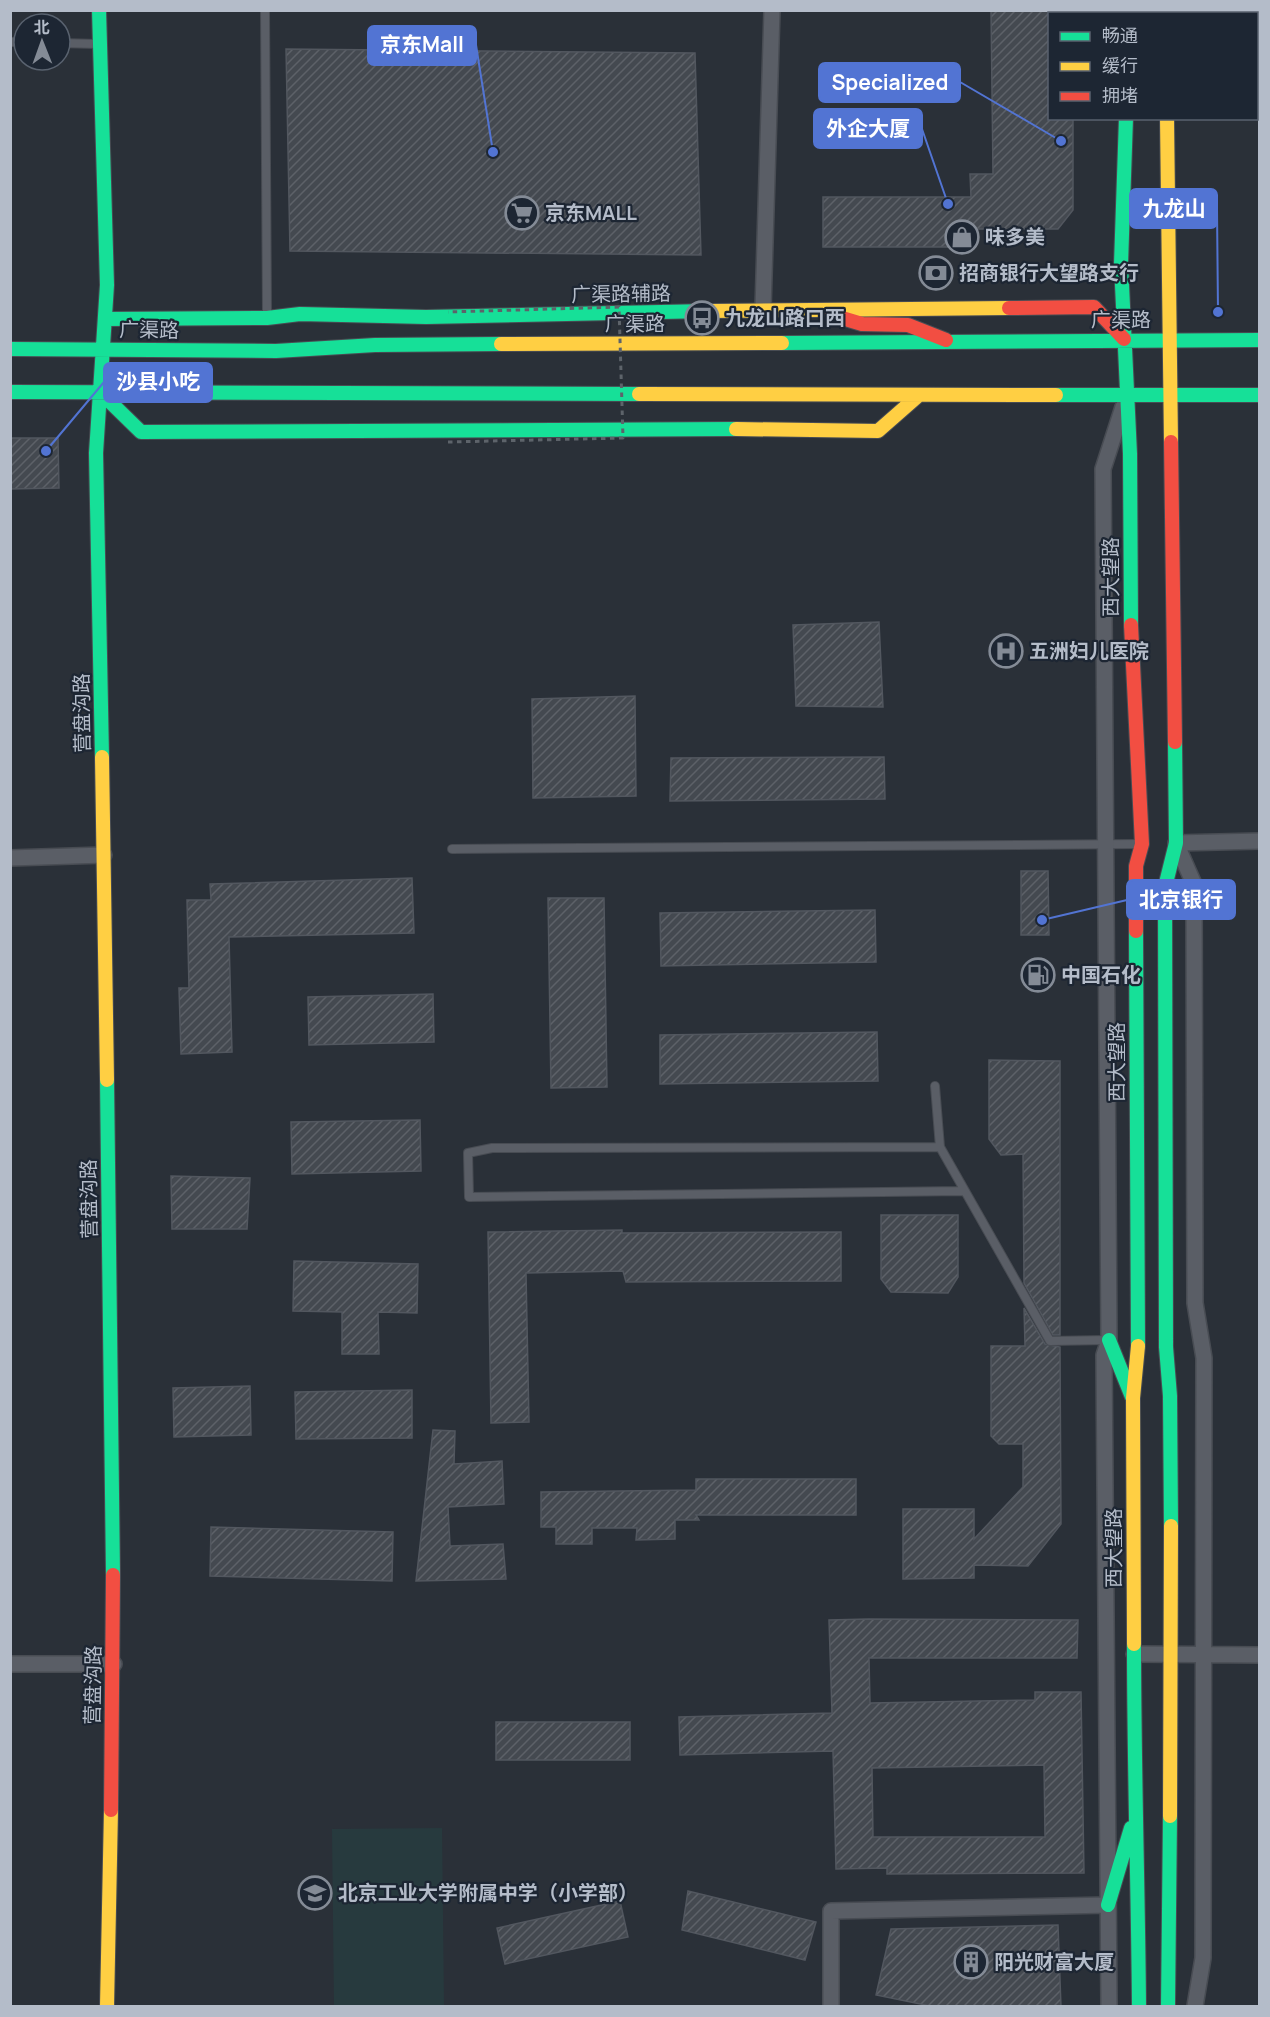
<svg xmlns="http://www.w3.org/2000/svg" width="1270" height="2017" viewBox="0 0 1270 2017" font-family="Manrope,'Noto Sans SC',sans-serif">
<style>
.pitch{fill:#273a3e}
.building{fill:url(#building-hatch);stroke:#52575f;stroke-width:1.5;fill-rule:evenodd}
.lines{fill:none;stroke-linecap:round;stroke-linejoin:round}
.lane-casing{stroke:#484c53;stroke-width:10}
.street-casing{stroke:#484c53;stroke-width:18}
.fast-casing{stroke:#484c53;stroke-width:16}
.slow-casing{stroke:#484c53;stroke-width:16}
.jam-casing{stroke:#484c53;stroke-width:16}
.lane{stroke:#5a5e66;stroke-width:8}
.street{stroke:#5a5e66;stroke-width:15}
.fast{stroke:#16e098;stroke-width:14}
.slow{stroke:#ffcf43;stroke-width:14}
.jam{stroke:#f24e42;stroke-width:14}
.path-bridge{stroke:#5d636a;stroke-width:3;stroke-dasharray:4.5 4.5;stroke-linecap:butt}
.labels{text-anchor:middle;stroke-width:4.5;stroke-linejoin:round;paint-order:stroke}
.poi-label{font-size:20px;font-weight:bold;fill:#b4bcc9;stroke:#1d2633;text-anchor:start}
.street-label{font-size:20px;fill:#b4bcc9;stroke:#1d2633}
.leader{fill:none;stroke:#5274d3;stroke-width:2}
.callout-dot{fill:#5274d3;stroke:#1d2633;stroke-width:2}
.callout{fill:#5274d3;stroke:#5274d3;stroke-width:2}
.callout-label{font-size:21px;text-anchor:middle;font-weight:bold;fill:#fff}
</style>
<defs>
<pattern id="building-hatch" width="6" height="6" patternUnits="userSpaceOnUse" patternTransform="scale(1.5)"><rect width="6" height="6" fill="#444950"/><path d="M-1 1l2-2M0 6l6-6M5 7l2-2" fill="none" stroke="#5d6168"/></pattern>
</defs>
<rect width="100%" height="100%" fill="#2a3038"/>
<path class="pitch" d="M442,1828l2,178h-110l-2,-177z"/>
<path class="building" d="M991,10h59v108h23v92l-15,19h-92v18h-143v-50h148l-1,-23h23z
M286,49l409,4 6,202 -411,-4z
M10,438h48l1,50 -49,1z
M879,622l4,85 -87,-1 -3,-81z
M635,696l1,100 -103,2 -1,-99z
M884,757l1,42 -215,2 1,-43z
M1021,871h27l1,64h-28z
M412,878l2,55 -185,4 3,115 -51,2 -2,-66h10l-2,-88h24l-1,-16z
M548,898h56l3,189 -56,1z
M875,910l1,52 -215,4 -1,-53z
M433,994l1,48 -125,3 -1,-48z
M877,1032l1,49 -218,3v-49z
M989,1060l71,1v274h-7l-29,-52 -1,-129 -22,1 -12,-16z
M420,1120l1,51 -129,3 -1,-52z
M171,1176l79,2 -3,51h-75z
M881,1215h77v62l-10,16 -57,-1 -10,-13z
M622,1230v3l219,-1v49l-215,1 -3,-11 -97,2 3,149 -38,1 -3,-191z
M294,1261l124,3 -1,49 -39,-1 1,42h-37v-42l-49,-1z
M1024,1308l21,36 15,3 1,177 -33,42 -54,-1v13l-71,1v-70h71v30l49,-52v-43h-24l-8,-8v-90h34z
M250,1386l1,49 -77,2 -1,-49z
M412,1390v48l-116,1 -1,-47z
M433,1430l22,1 -1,33 48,-3 2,43 -56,3 2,39 53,-2 3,35 -90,2z
M696,1479h160v36h-160l3,5h-24v19l-39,1 1,-12h-45v16h-36v-17h-15v-35l155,-2z
M211,1527l182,5 -1,49 -182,-5z
M868,1619l210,1 -1,38h-208l1,45 165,-3v-8h46l3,181 -197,1v-6l-51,1 -3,-118 -153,4 -1,-38 153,-4 -3,-93zM1044,1765l1,72h-172l-1,-69z
M496,1722h134v38h-134z
M688,1891l128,31 -11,38 -123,-30z
M620,1901l8,36 -123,27 -8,-36z
M1058,1925l3,82h-126l-59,-12 15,-66z"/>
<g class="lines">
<g class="lane-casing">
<path id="lane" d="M265,10l2,306
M10,42h14
M60,43l38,1
M452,849l688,-5
M935,1086l5,61
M963,1191l-494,6 -1,-44 24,-5 448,-1 110,194 58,-1"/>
</g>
<g class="street-casing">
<path id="street" d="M763,309l9,-299
M10,858l94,-3
M1134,1654l126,1
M10,1664h104
M831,2006v-95l277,-6
M1109,2006l-5,-651 5,-15 -6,-871 20,-62
M1195,2006l8,-48 1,-600 -9,-55 -1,-419 -18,-41 84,-2"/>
</g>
<g class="fast-casing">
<path id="fast" d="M99,10l8,275 -11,168 6,304
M1126,118l-5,146 9,190 1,171
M105,319l162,-1 33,-4 126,3 282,-6
M782,343l478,-3
M10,349l266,2 99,-6 126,-1
M99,391l42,41 595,-3
M10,392l629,2
M1056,395h204
M1136,931l2,415
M107,1080l6,495
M1109,1340l23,57
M1171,1526l-1,-130 -4,-49 -1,-460 11,-44 -1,-101
M1134,1644c0,121 4,241 5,362
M1108,1905l23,-77
M1168,2006l2,-190"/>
</g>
<g class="slow-casing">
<path id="slow" d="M1129,10v4
M1165,10v4
M1167,118l4,324
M708,311l301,-3
M501,344l281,-1
M639,394l417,1
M736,429l142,2 41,-36
M102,757l5,323
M1134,1644l-1,-246 5,-52
M1170,1816l1,-290
M107,2006l4,-196"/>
</g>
<g class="jam-casing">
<path id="jam" d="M1009,308l85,-1 30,32
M832,315l30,9 46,1 38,15
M1171,442l4,300
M1131,625l11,219 -6,22v65
M111,1810l2,-235"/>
</g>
<use href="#lane" class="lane"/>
<use href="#street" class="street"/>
<use href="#fast" class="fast"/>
<use href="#slow" class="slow"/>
<use href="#jam" class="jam"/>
<path class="path-bridge" d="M448,442l175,-4 -4,-131 -171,5"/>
</g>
<defs>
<g id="supermarket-ring" transform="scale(1.725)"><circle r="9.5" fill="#1d2633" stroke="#848b96" stroke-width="1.5"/><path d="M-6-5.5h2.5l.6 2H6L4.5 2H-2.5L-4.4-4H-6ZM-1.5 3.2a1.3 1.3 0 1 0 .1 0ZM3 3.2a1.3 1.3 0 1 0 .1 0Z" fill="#848b96"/></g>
<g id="shop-ring" transform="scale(1.725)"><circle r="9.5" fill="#1d2633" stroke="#848b96" stroke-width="1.5"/><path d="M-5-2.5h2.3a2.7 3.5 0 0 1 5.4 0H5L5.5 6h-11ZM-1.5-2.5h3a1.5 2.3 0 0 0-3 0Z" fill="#848b96"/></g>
<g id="bank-ring" transform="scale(1.725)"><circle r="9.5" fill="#1d2633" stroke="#848b96" stroke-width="1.5"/><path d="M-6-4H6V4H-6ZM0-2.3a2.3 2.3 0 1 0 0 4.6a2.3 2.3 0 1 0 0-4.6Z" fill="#848b96"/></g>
<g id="bus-ring" transform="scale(1.725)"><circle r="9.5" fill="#1d2633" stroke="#848b96" stroke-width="1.5"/><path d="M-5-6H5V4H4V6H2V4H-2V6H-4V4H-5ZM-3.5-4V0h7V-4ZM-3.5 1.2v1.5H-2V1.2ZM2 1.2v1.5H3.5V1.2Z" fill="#848b96"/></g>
<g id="hospital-ring" transform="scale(1.725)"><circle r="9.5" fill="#1d2633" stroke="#848b96" stroke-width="1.5"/><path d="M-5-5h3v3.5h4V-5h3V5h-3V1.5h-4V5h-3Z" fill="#848b96"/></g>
<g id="fuel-ring" transform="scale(1.725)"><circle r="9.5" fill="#1d2633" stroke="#848b96" stroke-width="1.5"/><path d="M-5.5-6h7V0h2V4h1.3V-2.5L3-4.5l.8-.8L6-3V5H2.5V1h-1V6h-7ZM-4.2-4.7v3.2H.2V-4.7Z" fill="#848b96"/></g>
<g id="school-ring" transform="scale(1.725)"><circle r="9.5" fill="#1d2633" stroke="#848b96" stroke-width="1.5"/><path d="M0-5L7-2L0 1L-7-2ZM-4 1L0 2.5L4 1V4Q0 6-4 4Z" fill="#848b96"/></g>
<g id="building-ring" transform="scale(1.725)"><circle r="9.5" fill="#1d2633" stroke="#848b96" stroke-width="1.5"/><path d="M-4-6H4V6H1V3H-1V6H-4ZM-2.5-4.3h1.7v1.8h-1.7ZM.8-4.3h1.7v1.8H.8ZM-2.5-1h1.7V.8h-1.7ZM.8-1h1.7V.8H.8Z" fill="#848b96"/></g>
</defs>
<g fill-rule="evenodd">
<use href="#supermarket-ring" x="522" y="213"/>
<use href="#shop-ring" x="962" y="237"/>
<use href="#bank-ring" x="936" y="273"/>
<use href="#bus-ring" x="702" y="318"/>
<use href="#hospital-ring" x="1006" y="651"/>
<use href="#fuel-ring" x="1038" y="975"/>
<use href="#school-ring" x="315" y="1893"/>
<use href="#building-ring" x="971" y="1962"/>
</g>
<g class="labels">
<g class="poi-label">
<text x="545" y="220">京东MALL</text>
<text x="985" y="244">味多美</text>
<text x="959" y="280">招商银行大望路支行</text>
<text x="725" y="325">九龙山路口西</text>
<text x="1029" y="658">五洲妇儿医院</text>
<text x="1061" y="982">中国石化</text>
<text x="338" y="1900">北京工业大学附属中学（小学部）</text>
<text x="994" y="1969">阳光财富大厦</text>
</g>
<g class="street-label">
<text transform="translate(621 294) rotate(-1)" y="7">广渠路辅路</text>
<text x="1121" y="327">广渠路</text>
<text x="635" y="331">广渠路</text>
<text transform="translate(149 330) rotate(1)" y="7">广渠路</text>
<text transform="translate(1111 577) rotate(-90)" y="7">西大望路</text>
<text transform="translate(82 713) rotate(-91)" y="7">营盘沟路</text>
<text transform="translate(1117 1062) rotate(-90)" y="7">西大望路</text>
<text transform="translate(89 1199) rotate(-91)" y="7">营盘沟路</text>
<text transform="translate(1114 1548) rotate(-90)" y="7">西大望路</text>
<text transform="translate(93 1685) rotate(-89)" y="7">营盘沟路</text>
</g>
</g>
<path class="leader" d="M493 152L476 45M1061 141L960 82M948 204L922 129M1218 312L1217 209M46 451L104 382M1042 920L1127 900"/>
<g class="callout-dot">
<circle cx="493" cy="152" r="6"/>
<circle cx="1061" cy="141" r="6"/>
<circle cx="948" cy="204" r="6"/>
<circle cx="1218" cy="312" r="6"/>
<circle cx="46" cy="451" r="6"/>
<circle cx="1042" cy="920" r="6"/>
</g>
<g class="callout">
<rect x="368" y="26" width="108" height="39" rx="6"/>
<rect x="819" y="63" width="141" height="39" rx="6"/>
<rect x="814" y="109" width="108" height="39" rx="6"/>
<rect x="1130" y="189" width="87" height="39" rx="6"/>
<rect x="104" y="363" width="108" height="39" rx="6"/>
<rect x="1127" y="880" width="108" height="39" rx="6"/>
</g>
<g class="callout-label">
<text x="422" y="52">京东Mall</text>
<text x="890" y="90">Specialized</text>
<text x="868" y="136">外企大厦</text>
<text x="1174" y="216">九龙山</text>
<text x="158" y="389">沙县小吃</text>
<text x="1181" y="907">北京银行</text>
</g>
<rect width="1270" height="2017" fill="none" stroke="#b4bcc9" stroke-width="24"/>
<rect x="1048" y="12" width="210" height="108" fill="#1d2633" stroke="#59626f" stroke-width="1.5"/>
<rect x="1060" y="32" width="30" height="9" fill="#16e098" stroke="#59626f" stroke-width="1.5"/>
<text x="1102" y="42" font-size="18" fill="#b4bcc9">畅通</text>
<rect x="1060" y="62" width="30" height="9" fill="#ffcf43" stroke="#59626f" stroke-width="1.5"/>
<text x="1102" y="72" font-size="18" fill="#b4bcc9">缓行</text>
<rect x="1060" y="92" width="30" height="9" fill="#f24e42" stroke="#59626f" stroke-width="1.5"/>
<text x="1102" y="102" font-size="18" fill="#b4bcc9">拥堵</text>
<g transform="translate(42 42) rotate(359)"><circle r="28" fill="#1d2633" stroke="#59626f" stroke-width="1.5"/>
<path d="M0-4.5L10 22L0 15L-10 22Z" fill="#848b96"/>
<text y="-9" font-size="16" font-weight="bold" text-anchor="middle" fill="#b4bcc9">北</text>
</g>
</svg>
